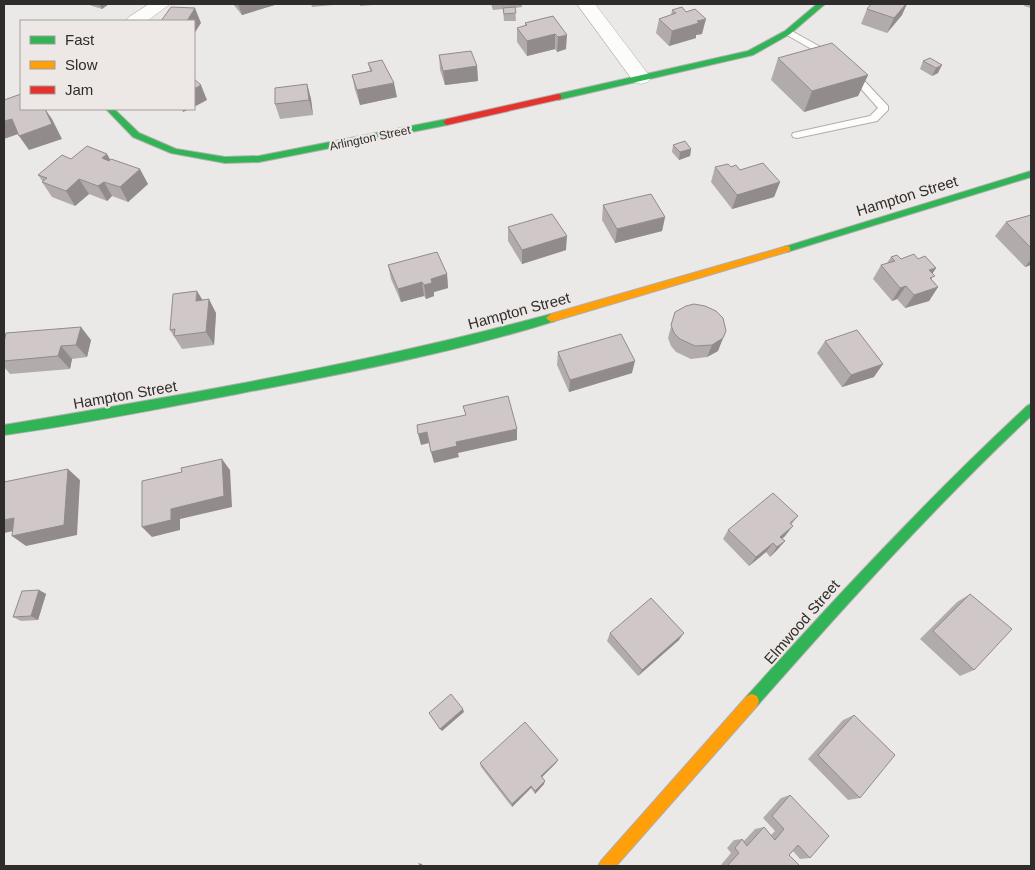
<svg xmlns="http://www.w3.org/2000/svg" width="1035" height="870" viewBox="0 0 1035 870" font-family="Helvetica,sans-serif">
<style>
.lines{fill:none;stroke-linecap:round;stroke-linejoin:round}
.lane-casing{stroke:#b0aead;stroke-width:2}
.street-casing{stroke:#b0aead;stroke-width:1}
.fast-casing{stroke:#b0aead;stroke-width:2}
.slow-casing{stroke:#b0aead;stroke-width:2}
.jam-casing{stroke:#b0aead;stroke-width:2}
.lane{fill:#fcfcfb;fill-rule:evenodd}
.street{fill:#fcfcfb;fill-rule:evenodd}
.fast{fill:#30b455;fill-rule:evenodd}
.slow{fill:#ff9f0a;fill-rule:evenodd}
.jam{fill:#e5322d;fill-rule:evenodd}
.wall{fill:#b2abac}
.shaded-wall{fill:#918b8c}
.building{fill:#cfc7c8;stroke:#918b8c}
.labels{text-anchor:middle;stroke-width:4.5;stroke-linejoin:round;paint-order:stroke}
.far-street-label{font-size:12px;fill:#2e2d2b;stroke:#ede8e5}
.street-label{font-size:15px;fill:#2e2d2b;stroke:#ede8e5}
</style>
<rect width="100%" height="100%" fill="#ebe9e7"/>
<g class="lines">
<g class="lane-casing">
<path id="lane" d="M790,30l45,25 2,2 -2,2h-6l-42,-24 -2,-2z
M851,69l3,1 34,36v4l-11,11 -80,17 -4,-1 -1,-2 1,-2 77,-17 8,-8 -30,-34v-4z"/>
</g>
<g class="street-casing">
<path id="street" d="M149,4h21l-23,17h-21l3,-4z
M577,4h18l56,74 -3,4 -7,2 -7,-2z"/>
</g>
<g class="fast-casing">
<path id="fast" d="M817,4h8l-35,30 -37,21 -195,45 -4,-3 4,-3 190,-43 37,-20z
M106,109h8l25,24 37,16 49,8 34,-1 188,-37 4,3 -4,3 -188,37 -34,1 -54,-10 -38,-16z
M1031,171v6l-244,75 -5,-3 2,-2z
M551,314l4,1 1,3 -1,3c-102,32 -208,52 -313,72 -79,15 -159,31 -238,42v-10c184,-31 367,-62 547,-111z
M1031,404v12c-97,91 -186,190 -274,290l-5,2 -5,-2 -2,-5 2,-5c90,-100 181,-198 280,-290z"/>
</g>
<g class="slow-casing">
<path id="slow" d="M787,246l3,1v4l-239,71 -5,-4 5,-4z
M752,694l5,2 2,5 -2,5 -141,160h-18l3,-5 146,-165z"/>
</g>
<g class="jam-casing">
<path id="jam" d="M558,94l3,1v4l-114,26 -4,-3 4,-3z"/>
</g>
<use href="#lane" class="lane"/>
<use href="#street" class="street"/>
<use href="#fast" class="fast"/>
<use href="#slow" class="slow"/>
<use href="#jam" class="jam"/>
</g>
<path class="wall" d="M86,4h23l-7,5z
M233,4h45l-36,11z
M311,4h33l-32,3z
M359,4h14v1l-13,1z
M491,4h31v3l-7,1 1,13h-12l-1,-12 -10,1z
M1025,4h6v4l-7,-2z
M867,9l35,6 -15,18 -26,-9z
M672,10l30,24 -6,1v3l-27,8 -13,-13 3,-14 12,-4z
M553,16l13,33 -9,3 -2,-3 -28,7 -10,-14v-14l8,-2v-3z
M439,55l38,11 1,15 -33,4 -5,-15z
M778,58l90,17 -10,21 -54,16 -33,-32z
M930,58l8,15 -6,3 -12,-7 3,-8z
M368,63l29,34 -37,8 -5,-15 -3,-15 18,-4z
M307,84l4,15 2,16 -33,4 -5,-15z
M673,145l18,4 -1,7 -11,4 -7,-8z
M71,159l39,1 38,24 -20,18 -16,-6 -5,5 -18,-7 -14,12 -23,-9 -10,-15h1l-5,-7z
M715,167h16l49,15 -6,15 -42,12 -21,-27z
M603,205l62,12 -3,14 -47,12 -13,-23z
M1031,215v50l-6,2 -30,-31 11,-14z
M508,227l58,23 -44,14 -14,-23z
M891,257l10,2h17l18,9 -4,6v6l6,7 -9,14 -24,7 -8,-9 -5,2 -19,-22 8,-14 6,-2z
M388,265l59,9 1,14 -14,4v4l-8,3 -2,-3 -23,6 -10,-23z
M202,300l14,13 -2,32 -32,4 -12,-19z
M675,312l43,39 -11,6 -16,2 -15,-7 -5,-6 -3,-8z
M91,340l-4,17 -15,2 -2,10 -60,5 -6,-7v-25z
M825,341l49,36 -32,10 -25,-34z
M558,352l74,21 -63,19 -12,-27z
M798,516l-7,9 -6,11 -3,3 3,2 -8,9 -7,7 -4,-5 -17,14 -26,-27 5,-9z
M39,590l7,4 -8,26 -17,1 -8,-4z
M970,594l4,76 -14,6 -40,-37 37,-37z
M610,633l69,7 -41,36 -31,-35z
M854,715l6,83 -12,2 -40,-41 35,-39z
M558,760l-2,3 -14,14 2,7 -9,10 -4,-6 -19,19 -31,-40 -1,-4z
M790,795l20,63 -10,1 -7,-8 -4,4 11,11h-80l11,-13 -4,-5 7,-8 8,-1 2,2 11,-12 9,-2 7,8 4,-4 -12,-13 18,-20z"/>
<path class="shaded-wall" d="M99,4h10l-7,5z
M238,4h40l-36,11z
M906,4h1l-5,11 -15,18 7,-15z
M195,8l6,15 -7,11v-13h-7z
M706,19l-4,15 -6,1v3l-27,8 3,-15 25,-10z
M555,34v15l-28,7v-15z
M567,35l-1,14 -9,3 1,-15z
M942,65l-4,8 -6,3 4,-8z
M477,66l1,15 -33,4 -2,-14z
M868,75l-10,21 -54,16 8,-21z
M394,83l3,14 -37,8 -3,-15z
M307,84l4,15 2,16 -4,-15z
M201,85l6,15 -13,7v-18z
M45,109l7,10 10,20 -33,11 -10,-14z
M182,109h8l-7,3z
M12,119l9,14 -17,6v-18z
M691,149l-1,7 -11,4 1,-8z
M107,154l8,14 -13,-10z
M140,169l8,15 -20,18 -8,-15z
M79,179l10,15 -14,12 -9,-15z
M104,182l8,14 -5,5 -9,-15z
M780,182l-6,15 -42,12 5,-14z
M665,217l-3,14 -47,12 2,-14z
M567,236l-1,14 -44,14v-14z
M1031,259v6l-6,2z
M936,268l-9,14 2,-12z
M447,274l1,14 -14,4v4l-8,3 -2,-14 7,-6z
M422,282l2,14 -23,6 -3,-13z
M906,286l-9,13 -5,2 8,-13z
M938,287l-9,14 -24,7 9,-13z
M197,291l8,13 -9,-3z
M209,299l7,14 -2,32 -8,-13z
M81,327l10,13 -4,17 -11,-12z
M726,331l-8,20 -11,6 5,-12z
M61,346l11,13 -2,10 -12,-13z
M635,361l-3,12 -63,19 1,-12z
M883,364l-9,13 -32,10 9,-12z
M517,429v11l-59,13 1,4 -25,6 -3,-11 25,-10z
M427,432l2,11 -8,2 -3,-11z
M222,459l8,11 2,37 -52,12v11l-28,7 -10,-10 29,-18z
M68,469l12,11 -3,55 -51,11 -14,-10z
M14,518l14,10 -24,5v-13z
M793,526l-8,10 -10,9 5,-8z
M785,541l-8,9 -7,7 7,-10z
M773,543l-7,9 -17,14 7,-9z
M39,590l7,4 -8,26 -7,-4z
M684,633l-5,7 -41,36 4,-6z
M463,709l1,3 -22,19 -2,-2z
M558,760l-2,3 -16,16 1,-3z
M545,781l-1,3 -9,10v-3z
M531,786v2l-19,19v-3z
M418,863l4,1 1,2h-3z"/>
<path class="building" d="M871,4h35l-12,14 -27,-9z
M171,7l24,1 -8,13h-26z
M515,7l1,6 -12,1 -1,-6z
M682,7l4,5 9,-3 11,10 -9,2 2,2 -27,8 -13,-12 17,-6 -4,-3z
M553,16l14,19 -9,2 -3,-3 -28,7 -10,-13 10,-3 -2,-2z
M832,43l36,32 -56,16 -34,-33z
M471,51l6,15 -34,5 -4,-16z
M930,58l12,7 -6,3 -13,-7z
M382,60l12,23 -37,7 -5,-15 20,-4 -4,-8z
M194,79l7,6 -7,4z
M307,84l2,16 -34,4v-16z
M21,94v15h24l7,15 -33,12 -7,-17 -8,2v-21z
M685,141l6,8 -11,3 -7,-7z
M87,146l20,8 -5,4 7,3 2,-2 29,10 -20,18 -16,-5 -6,4 -19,-7 -13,12 -24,-9 5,-4 -9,-3 24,-20 9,4z
M763,163l17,19 -43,13 -22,-28 13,-3 3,3 5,-2 4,5z
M651,194l14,23 -48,12 -14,-24z
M552,214l15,22 -45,14 -14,-23z
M1031,215v33l-25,-26z
M437,252l10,22 -16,5 1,4 -8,2 -2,-3 -24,7 -10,-24z
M914,254l4,5 7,-3 11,12 -7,2 6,6 -5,2 8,9 -24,8 -8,-9 -6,2 -19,-23 14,-4 -4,-4 6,-2 4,4z
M197,291l-1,10 13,-2 -3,33 -32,4 1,-7 -5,1 3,-36z
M694,304l11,2 11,5 7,7 3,13 -3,7 -11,7 -17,1 -15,-7 -6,-6 -3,-8 4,-13 11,-6z
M81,327l-5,18 -15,1 -3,10 -54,5v-19l2,-9z
M857,330l26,34 -32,11 -26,-34z
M621,334l14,27 -65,19 -12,-28z
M508,396l9,33 -61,13 1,4 -26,6 -4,-20 -9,2 -1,-9 49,-10 -3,-9z
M222,459l2,37 -53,13v11l-29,7v-46l40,-9 -1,-4z
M68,469l-4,56 -52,11 2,-18 -10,2v-38z
M773,493l25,23 -8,7 3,3 -13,11 5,4 -8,6 -4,-4 -17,14 -28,-27z
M39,590l-8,26 -18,1 9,-26z
M970,594l42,35 -38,41 -41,-39z
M651,598l33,35 -42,37 -32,-37z
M451,694l12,15 -23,20 -11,-16z
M854,715l41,40 -35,43 -42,-43z
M525,722l33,38 -17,16 4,5 -10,10 -4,-5 -19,18 -32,-41z
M790,795l39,41 -19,22 -12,-13 -9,10 11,11h-73l12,-13 -4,-5 7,-9 5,7 17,-19 11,13 9,-11 -12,-13z"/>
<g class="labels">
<g class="far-street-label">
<text transform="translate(370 138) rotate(-12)" y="4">Arlington Street</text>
</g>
<g class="street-label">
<text transform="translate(907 196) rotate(-17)" y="5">Hampton Street</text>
<text transform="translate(519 311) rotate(-15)" y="5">Hampton Street</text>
<text transform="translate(125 395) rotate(-10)" y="5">Hampton Street</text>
<text transform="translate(802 622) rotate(-49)" y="5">Elmwood Street</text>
</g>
</g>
<rect width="1035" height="870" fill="none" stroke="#2e2d2b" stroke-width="10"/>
<rect x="20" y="20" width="175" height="90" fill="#ede8e5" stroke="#a19d9b"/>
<rect x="30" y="36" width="25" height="8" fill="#30b455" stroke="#a19d9b"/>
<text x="65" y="45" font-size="15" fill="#2e2d2b">Fast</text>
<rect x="30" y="61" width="25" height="8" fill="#ff9f0a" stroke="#a19d9b"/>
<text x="65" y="70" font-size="15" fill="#2e2d2b">Slow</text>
<rect x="30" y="86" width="25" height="8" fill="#e5322d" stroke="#a19d9b"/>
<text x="65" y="95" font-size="15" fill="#2e2d2b">Jam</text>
</svg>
